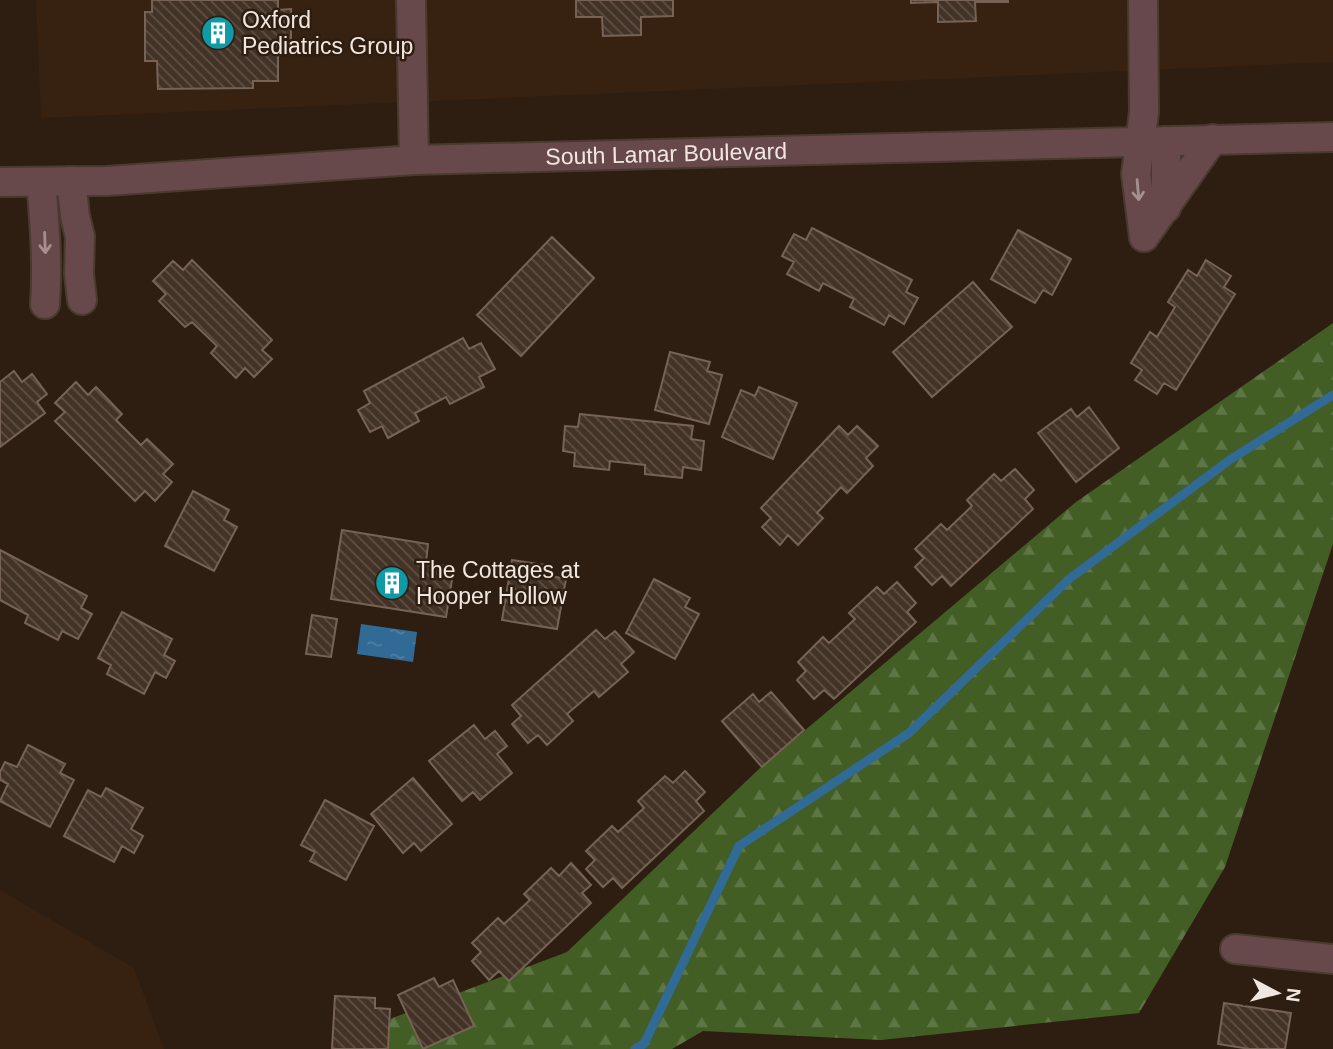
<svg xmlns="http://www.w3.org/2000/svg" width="1333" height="1049" viewBox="0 0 1333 1049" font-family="Helvetica,sans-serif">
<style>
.built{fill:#372111}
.forest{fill:url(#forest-firs)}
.water{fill:url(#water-ripples)}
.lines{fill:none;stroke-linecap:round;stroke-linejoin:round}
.stream{stroke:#316a95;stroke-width:9}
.building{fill:url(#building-back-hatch);stroke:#766355;stroke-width:2}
.minor-casing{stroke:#493a2f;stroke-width:32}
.minor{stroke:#67494b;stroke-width:28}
.oneway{stroke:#a6908e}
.labels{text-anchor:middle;stroke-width:5;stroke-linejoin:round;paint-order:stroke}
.poi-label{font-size:23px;fill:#f2e7df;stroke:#2e1e12;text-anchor:start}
.street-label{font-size:23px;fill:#f2e7df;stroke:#2e1e12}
</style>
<defs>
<pattern id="forest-firs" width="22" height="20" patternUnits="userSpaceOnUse" patternTransform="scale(1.75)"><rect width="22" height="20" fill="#425e25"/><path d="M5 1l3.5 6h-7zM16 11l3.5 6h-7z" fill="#5e7544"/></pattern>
<pattern id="water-ripples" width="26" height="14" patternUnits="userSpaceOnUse" patternTransform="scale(1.75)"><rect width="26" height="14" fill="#316a95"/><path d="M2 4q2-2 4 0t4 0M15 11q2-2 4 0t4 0" fill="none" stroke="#4f7fa3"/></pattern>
<pattern id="building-back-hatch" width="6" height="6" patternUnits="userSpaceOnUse" patternTransform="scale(1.75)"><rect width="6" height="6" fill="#433226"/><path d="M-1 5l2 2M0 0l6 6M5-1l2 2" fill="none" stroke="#5f5045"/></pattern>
</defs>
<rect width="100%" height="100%" fill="#2e1e12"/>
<path class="built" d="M36,0h1297v62l-1292,56z
M0,890l134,78 30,81h-164z"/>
<path class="forest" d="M1333,323v221l-108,323 -86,146 -258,27 -178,-9 -31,18h-329l31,-24 193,-73 192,-183 317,-267z"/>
<path class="water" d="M361,624l56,8 -4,30 -56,-8z"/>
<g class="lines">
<path class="stream" d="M635,1049l9,-5 95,-198 170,-113 160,-154 162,-120 102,-64"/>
</g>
<path class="building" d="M152,0h126v10l13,-1v45h-13v27h-25v7l-95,1 -1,-28h-12v-49h7z
M576,0h97v16l-32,1v18l-38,1 -1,-19h-26z
M911,0h97v2h-33l1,19 -38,1v-20l-27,1z
M812,228l100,52 -6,12 12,6 -14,26 -15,-9 -5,10 -34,-18 4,-8 -31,-16 -4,8 -32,-17 7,-12 -12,-6 12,-22 12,6z
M1018,230l53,29 -19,36 -9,-5 -8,13 -44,-24z
M552,237l42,41 -73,78 -44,-41z
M192,260l80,80 -10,10 10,9 -18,18 -9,-9 -9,10 -25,-25 6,-7 -25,-24 -7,5 -26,-26 7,-7 -13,-13 20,-20 10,9z
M1206,260l25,16 -7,11 11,7 -59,96 -12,-7 -7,11 -22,-14 7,-10 -11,-7 19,-31 7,5 18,-30 -7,-5 20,-32 9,6z
M973,282l39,45 -80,70 -39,-45z
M463,338l6,11 12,-6 14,26 -16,8 5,10 -34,17 -4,-7 -31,16 4,8 -31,17 -6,-12 -12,6 -12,-22 12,-7 -6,-12z
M670,352l40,10 -3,9 15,4 -13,49 -54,-14z
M14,371l8,11 10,-8 15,20 -10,8 8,11 -45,34v-65z
M76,382l12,13 8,-8 26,27 -6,6 25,25 6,-6 26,25 -10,10 9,8 -17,19 -10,-10 -10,10 -80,-80 10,-9 -10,-9z
M759,387l38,16 -24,56 -51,-22 19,-47 14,6z
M1089,407l30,41 -43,34 -38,-49 33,-24 6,8z
M580,414l113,12 -2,13 13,2 -3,29 -18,-3 -1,11 -37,-4v-9l-35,-4 -1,9 -35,-4 1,-13 -12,-2 2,-25 13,1z
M839,426l9,9 9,-9 21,20 -12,12 7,8 -26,27 -6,-6 -24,26 6,5 -25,27 -10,-10 -8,10 -18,-18 9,-9 -10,-10z
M1015,469l19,21 -9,9 8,10 -82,77 -9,-10 -10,9 -17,-18 9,-9 -9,-9 26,-25 6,6 25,-24 -5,-6 27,-26 7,7z
M193,491l36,19 -5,10 13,7 -23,44 -49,-25z
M342,530l86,14 -2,19 28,4 -8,50 -115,-18z
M0,550l87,46 -6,12 11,6 -14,25 -16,-8 -4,9 -33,-17 3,-8 -28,-15z
M512,560l40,6 -1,10 15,3 -9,50 -55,-9z
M654,579l36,19 -5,9 14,7 -24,45 -49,-26z
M897,582l19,21 -9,9 9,10 -82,77 -10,-9 -10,9 -17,-19 9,-9 -8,-9 25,-25 6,6 26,-24 -6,-6 28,-26 7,7z
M122,612l50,27 -8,16 11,6 -9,17 -11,-6 -11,22 -37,-20 4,-9 -13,-7z
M312,615l25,4 -6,38 -25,-3z
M596,630l9,9 10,-8 19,21 -13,12 7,8 -29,25 -5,-6 -27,23 6,7 -26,24 -9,-10 -10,8 -16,-19 9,-8 -9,-11z
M771,692l33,38 -42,37 -40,-46 31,-27 6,8z
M474,725l11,14 10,-8 12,15 -10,8 15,19 -32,27 -7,-8 -11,9 -33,-40z
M28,745l37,19 -5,9 14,7 -24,47 -50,-26 8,-17 -8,-4v-8l5,-10 12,5z
M685,771l20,21 -9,9 8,10 -82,77 -9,-10 -10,9 -17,-18 9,-9 -9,-9 26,-25 6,6 26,-24 -6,-7 27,-25 8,7z
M413,778l39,46 -31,27 -7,-8 -11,10 -32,-39z
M106,788l37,20 -12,21 12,7 -9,17 -12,-7 -8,16 -50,-26 24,-46 13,7z
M325,800l49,26 -28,54 -36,-19 5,-9 -14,-7z
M571,863l20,22 -9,8 9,10 -82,78 -10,-10 -10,9 -17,-19 9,-9 -9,-9 26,-25 6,6 26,-24 -6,-6 27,-26 8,8z
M434,978l5,9 14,-7 21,46 -51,23 -25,-54z
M335,996l40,2v10l15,1 -2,40h-56z
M1224,1003l67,10 -6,36h-35l-32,-5z"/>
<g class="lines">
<g class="minor-casing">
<g id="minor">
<path d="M411,0l3,160"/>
<path d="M1143,0l1,112 -8,62 8,63"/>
<path d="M1166,141v67"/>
<path d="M71,181l4,35 5,21 -1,37 3,26"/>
<path id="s1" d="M0,182l107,-1 307,-21 919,-23"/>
<path d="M41,182c4,41 7,82 4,122"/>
<path d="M1144,237l69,-98"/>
<path d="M1235,949l98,10"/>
</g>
</g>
<use href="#minor" class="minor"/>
</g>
<defs><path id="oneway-shaft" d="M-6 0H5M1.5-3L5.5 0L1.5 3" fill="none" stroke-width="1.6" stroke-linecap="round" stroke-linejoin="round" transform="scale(1.75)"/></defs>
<g class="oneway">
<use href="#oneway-shaft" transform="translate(1138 190) rotate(85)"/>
<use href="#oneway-shaft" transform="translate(45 243) rotate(88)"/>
</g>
<defs>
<g id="building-disc" transform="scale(1.75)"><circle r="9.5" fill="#0f9aa8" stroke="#2e1e12"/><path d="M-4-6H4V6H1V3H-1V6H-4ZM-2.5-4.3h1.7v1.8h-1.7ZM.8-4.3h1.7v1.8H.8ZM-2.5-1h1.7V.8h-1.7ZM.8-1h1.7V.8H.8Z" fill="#fff"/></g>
</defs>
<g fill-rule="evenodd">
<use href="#building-disc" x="218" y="33"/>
<use href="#building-disc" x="392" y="583"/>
</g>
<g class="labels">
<g class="poi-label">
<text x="242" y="28">Oxford<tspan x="242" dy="26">Pediatrics Group</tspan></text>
<text x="416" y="578">The Cottages at<tspan x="416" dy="26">Hooper Hollow</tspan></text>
</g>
<g class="street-label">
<text dy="8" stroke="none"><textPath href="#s1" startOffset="667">South Lamar Boulevard</textPath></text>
</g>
</g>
<g transform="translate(1277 993) rotate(97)" stroke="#2e1e12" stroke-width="5" paint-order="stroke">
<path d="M0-5L12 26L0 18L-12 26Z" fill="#f2e7df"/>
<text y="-10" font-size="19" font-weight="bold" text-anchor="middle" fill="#f2e7df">N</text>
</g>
</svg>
